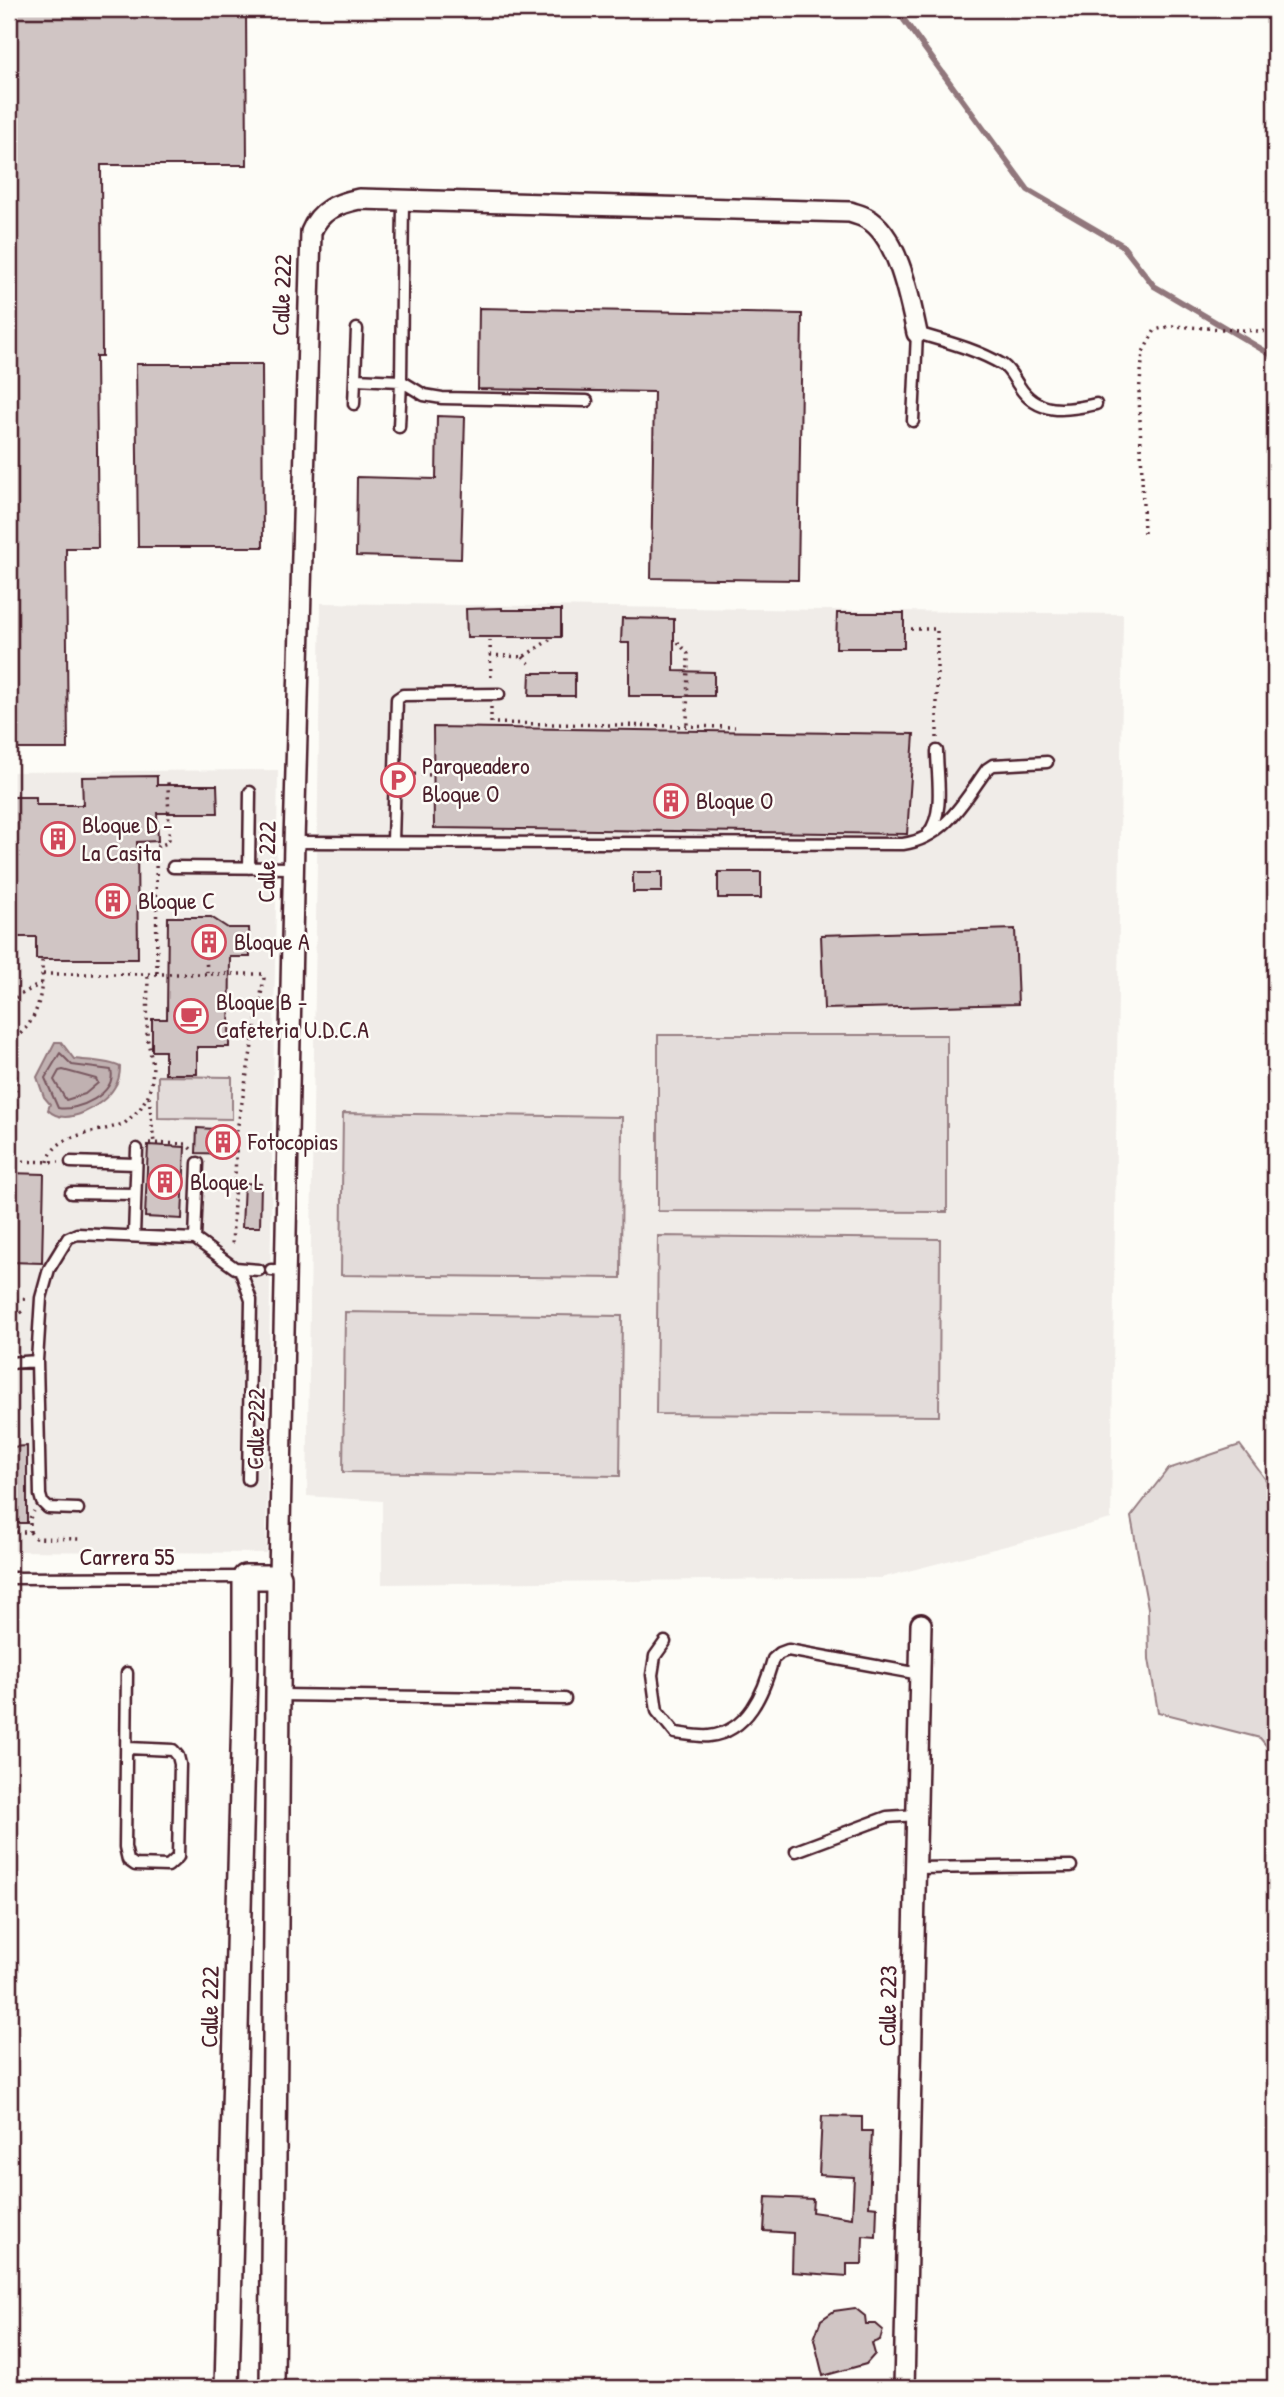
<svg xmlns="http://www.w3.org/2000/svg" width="1284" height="2397" viewBox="0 0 1284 2397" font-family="'Patrick Hand',sans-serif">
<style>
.built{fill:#f0ece8}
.green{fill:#e3dcda;stroke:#967e82;stroke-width:2}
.water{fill:#c0b1b1;stroke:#91777b;stroke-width:2}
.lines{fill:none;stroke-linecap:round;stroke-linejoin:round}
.shore{stroke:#795961;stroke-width:2}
.stream{stroke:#91777b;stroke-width:6}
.building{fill:#d0c5c4;stroke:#4a1f2b;stroke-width:2}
.service-casing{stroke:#4a1f2b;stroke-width:15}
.minor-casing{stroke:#4a1f2b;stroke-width:24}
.tertiary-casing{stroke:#4a1f2b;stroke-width:28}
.path{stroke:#4a1f2b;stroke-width:3.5;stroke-dasharray:2 5;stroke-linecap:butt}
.service{stroke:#fdfcf7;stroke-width:10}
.minor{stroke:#fdfcf7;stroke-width:19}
.tertiary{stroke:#fdfcf7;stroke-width:23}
.labels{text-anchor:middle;stroke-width:5;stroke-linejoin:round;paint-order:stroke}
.street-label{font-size:24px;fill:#4a1f2b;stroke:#fdfcf7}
.poi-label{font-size:24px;fill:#4a1f2b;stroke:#fdfcf7;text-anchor:start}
</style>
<rect width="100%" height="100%" fill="#fdfcf7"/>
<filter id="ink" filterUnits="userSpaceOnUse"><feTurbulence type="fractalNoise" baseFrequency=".0143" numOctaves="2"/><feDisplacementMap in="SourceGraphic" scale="14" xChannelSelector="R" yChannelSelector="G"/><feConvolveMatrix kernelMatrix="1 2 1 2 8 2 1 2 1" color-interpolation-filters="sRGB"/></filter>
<g filter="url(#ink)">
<path class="built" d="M321,603l802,11 -12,905 -230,59 -499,6v-83l-75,-5z
M278,770l-12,783 -257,-2v-779z"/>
<path class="green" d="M658,1035h289v177l-289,-1z
M158,1076l74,1v42l-74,-1z
M343,1113l279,4 -1,161 -280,-3z
M658,1236l282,3 -1,177 -283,-2z
M345,1312l277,4 -2,160 -277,-4z
M1240,1445l35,47v264l-15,-18 -102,-26 -9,-53 -1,-51 -17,-91 37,-48z"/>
<path class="water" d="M55,1042h6l13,17c14,2 35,2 46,8 0,8 -1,14 -6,21 -11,18 -48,40 -66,22l2,-6 -6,-7 -7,-20z"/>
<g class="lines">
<path class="shore" d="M60,1053l12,12 39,5c7,23 -34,42 -53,38l-13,-30z
M63,1070l33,9 2,4 -13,11 -19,6 -12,-20 5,-9z"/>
<path class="stream" d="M896,9l132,181 94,55 32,41 121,71"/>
</g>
<path class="building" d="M9,9h237l1,156h-146l1,191h-6l2,192h-32l2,201h-59z
M479,308l323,6 -4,266 -147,-2 3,-186 -176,-3z
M136,364h126l1,183h-125z
M437,416l28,1 -4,142 -105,-3 1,-79 79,2z
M502,608v2h59v27h-94l-1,-28z
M837,613h67v35h-68z
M622,618l52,1v52l40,1v24h-85v-53h-8z
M530,673h45v23h-46z
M433,727l481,7 -7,100 -473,-6z
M157,776v9h60l1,28h-61l1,28 -21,1 1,117h-102v-22h-27v-140h27v8h47l-1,-28z
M633,872h29v20h-29z
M718,872h43v26h-43z
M168,917h43l17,11h21l1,29h-20l-1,90h-32v27h-32v-23h-13v-32h15z
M1015,929l3,75 -194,5 -3,-74z
M197,1128l36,2 -1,24 -36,-1z
M148,1145l37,2 -3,72 -37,-2z
M9,1173l35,1 -2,89 -33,-1z
M244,1183l17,1 -1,43h-18z
M27,1446v77h-18v-76z
M822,2116l40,1v14h10l-3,75 8,1 -1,30 -13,-1 -1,28h-15v12l-55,-4 1,-39 -29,-2 2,-34 47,2 -1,13 40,6 2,-41 -35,-2z
M855,2308l10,8 1,8h10l7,6 -3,10 -8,3 3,11 -9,10 -43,12 -9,-37 7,-19 13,-9z"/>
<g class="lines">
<g class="service-casing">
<path id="service" d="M403,200l-2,181 23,14 18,3 145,3
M355,379l2,-50
M354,404l1,-25 46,2 -2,46
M913,421l4,-88c30,9 59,16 86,32 7,5 11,14 16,21 18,29 47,25 77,18
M928,834c17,-21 9,-57 9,-83
M294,842l609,2c42,-6 61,-43 84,-75l6,-4 54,-3
M393,842l4,-143 6,-4 96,-1
M173,867l120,1
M249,868l1,-76
M71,1162l65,2
M71,1193l64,1
M134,1236l3,-87
M195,1239l3,-76
M240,1269l11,31 -3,179
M271,1270l14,1
M9,1363l28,-2
M78,1509l-30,-1 -6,-6 -2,-7 -3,-134 4,-63 8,-29 19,-31 9,-4 118,5 40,29 24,2
M9,1578l236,-1
M665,1642l-10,14 -3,19 5,36 18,22c11,1 23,4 34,3 39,-4 55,-44 64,-77l7,-6 8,-3 132,24
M127,1673l-2,174 3,13 7,5 33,1 10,-9 2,-93 -2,-8 -5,-6 -45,-2
M280,1695l285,4
M796,1851l91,-34 30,-2
M916,1868l155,-2"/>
</g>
<g class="minor-casing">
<path id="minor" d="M279,1577l15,-735 17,-610c9,-22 25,-28 48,-33l491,13c5,2 11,3 16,6 32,16 44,83 51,115
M904,2388l17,-764"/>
</g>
<g class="tertiary-casing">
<path id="tertiary" d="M227,2388l18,-718v-93h34l-7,811"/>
</g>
<path class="path" d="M1144,533l-5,-140 4,-41 12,-22 16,-4 104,6
M911,629h26v110
M490,640l1,42
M678,642l10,12 -1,72
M490,655l33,2 28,-18
M523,657l8,8
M491,707v16l244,4
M407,774l26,1
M206,957l1,15
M157,973l-1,-122 2,-5 9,-3 2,-4 -1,-60
M43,974h220l1,4 -27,152 -5,118
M9,1001l33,-18
M9,1042l5,8 2,9v103
M9,1042c31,-18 34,-50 33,-83
M149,1097l5,46
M149,1143l37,1 7,7
M9,1161l50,1
M48,1162c6,-31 53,-28 77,-39l15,-14 8,-14 4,-14 1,-16 -6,-28 1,-64
M9,1301l17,-2
M9,1321l17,-12
M9,1532h21v-14l4,-7
M30,1532l5,6 45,1"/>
<use href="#service" class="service"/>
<use href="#minor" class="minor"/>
<use href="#tertiary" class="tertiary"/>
</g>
</g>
<defs>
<g id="parking-ring" transform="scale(1.75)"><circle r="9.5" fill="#fdfcf7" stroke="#d1495b" stroke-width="1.5"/><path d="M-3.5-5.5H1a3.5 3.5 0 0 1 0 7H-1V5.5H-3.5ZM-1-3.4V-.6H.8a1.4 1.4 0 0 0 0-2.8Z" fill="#d1495b"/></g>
<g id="building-ring" transform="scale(1.75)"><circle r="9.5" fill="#fdfcf7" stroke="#d1495b" stroke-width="1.5"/><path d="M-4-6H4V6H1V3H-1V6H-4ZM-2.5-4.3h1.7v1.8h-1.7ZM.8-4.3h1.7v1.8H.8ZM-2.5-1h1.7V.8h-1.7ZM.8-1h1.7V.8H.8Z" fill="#d1495b"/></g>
<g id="cafe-ring" transform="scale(1.75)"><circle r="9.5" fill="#fdfcf7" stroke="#d1495b" stroke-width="1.5"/><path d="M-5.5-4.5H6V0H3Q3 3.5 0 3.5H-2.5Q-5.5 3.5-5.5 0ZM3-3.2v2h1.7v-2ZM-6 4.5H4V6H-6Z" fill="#d1495b"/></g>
</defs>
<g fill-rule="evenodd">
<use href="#parking-ring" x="398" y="780"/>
<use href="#building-ring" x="671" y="801"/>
<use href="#building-ring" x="58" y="839"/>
<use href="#building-ring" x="113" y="901"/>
<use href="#building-ring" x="209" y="942"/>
<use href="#cafe-ring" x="191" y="1016"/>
<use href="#building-ring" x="223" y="1142"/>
<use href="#building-ring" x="165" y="1182"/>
</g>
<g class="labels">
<g class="street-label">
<text transform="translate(282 295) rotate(-88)" y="8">Calle 222</text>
<text transform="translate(267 862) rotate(-89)" y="8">Calle 222</text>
<text transform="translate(256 1429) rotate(-89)" y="8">Calle 222</text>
<text x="127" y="1565">Carrera 55</text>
<text transform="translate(888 2006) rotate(-89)" y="8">Calle 223</text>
<text transform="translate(210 2007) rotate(-89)" y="8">Calle 222</text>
</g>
<g class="poi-label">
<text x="422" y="774">Parqueadero<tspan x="422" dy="28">Bloque O</tspan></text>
<text x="696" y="809">Bloque O</text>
<text x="82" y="833">Bloque D -<tspan x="82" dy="28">La Casita</tspan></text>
<text x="138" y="909">Bloque C</text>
<text x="234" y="950">Bloque A</text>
<text x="216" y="1010">Bloque B -<tspan x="216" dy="28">Cafeteria U.D.C.A</tspan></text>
<text x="248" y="1150">Fotocopias</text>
<text x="190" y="1190">Bloque L</text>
</g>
</g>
<rect width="1284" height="2397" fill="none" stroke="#fdfcf7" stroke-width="35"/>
<rect x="18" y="18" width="1249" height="2362" fill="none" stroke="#4a1f2b" stroke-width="2.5" filter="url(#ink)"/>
</svg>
